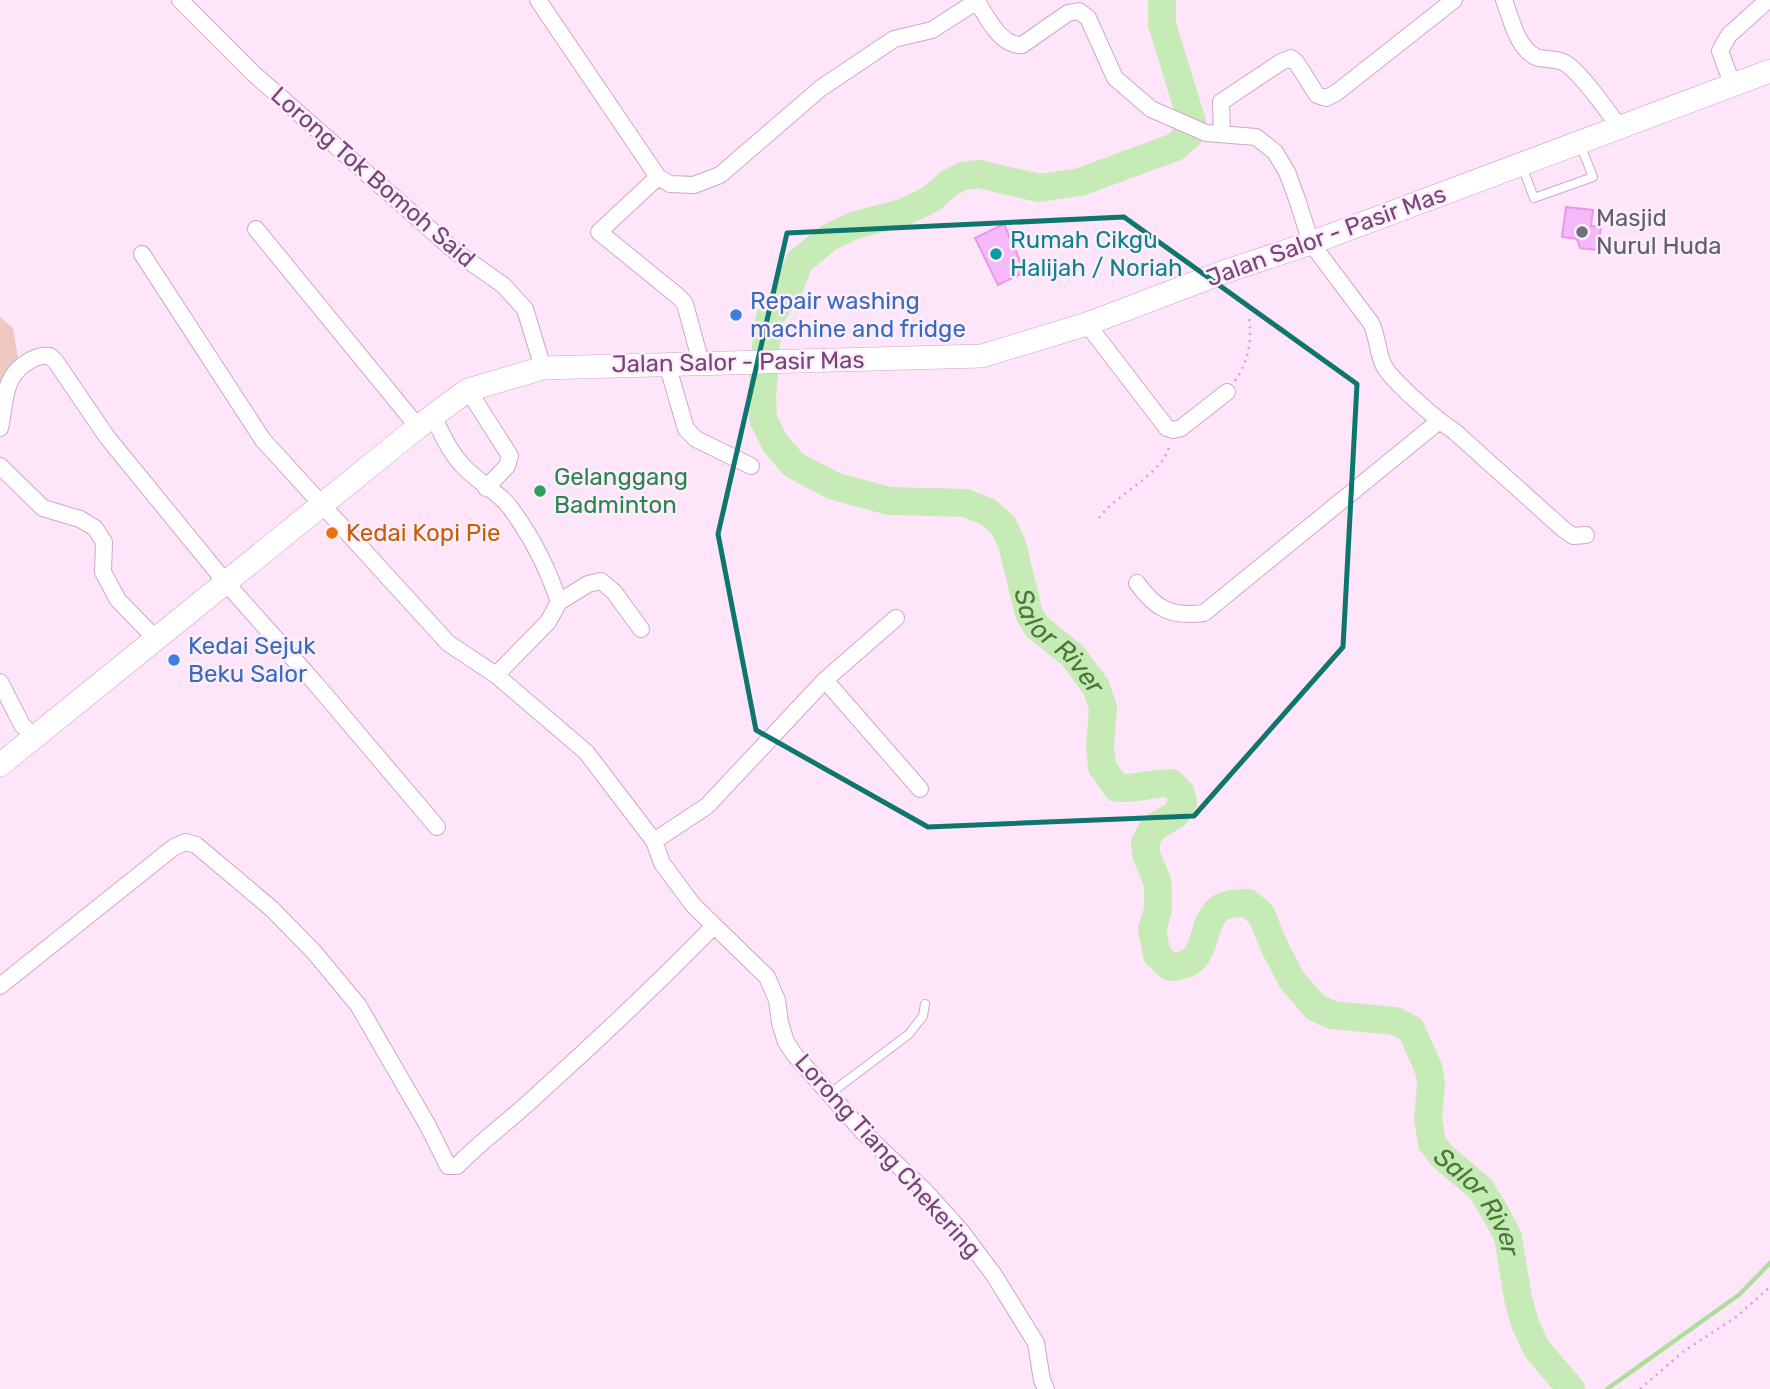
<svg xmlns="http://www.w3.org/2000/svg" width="1770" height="1389" viewBox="0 0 1770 1389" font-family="Rubik,sans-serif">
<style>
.green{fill:#eec8c1}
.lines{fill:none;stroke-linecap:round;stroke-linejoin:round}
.stream{stroke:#aede9b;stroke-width:4.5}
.river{stroke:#c6ebb6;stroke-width:28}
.building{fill:#f5b9f7;stroke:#e798ec;stroke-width:2}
.lane-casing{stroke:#cea6cf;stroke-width:10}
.street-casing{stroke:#cea6cf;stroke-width:18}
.secondary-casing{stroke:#cd9fce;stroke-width:24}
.path{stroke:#d99cdd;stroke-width:2.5;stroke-dasharray:2 5;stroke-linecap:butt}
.lane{stroke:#fff;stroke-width:8}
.street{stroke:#fff;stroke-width:16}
.secondary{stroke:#fff;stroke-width:23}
.marked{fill:none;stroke:#0f766e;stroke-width:5;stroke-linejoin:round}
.worship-dot{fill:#6b7280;stroke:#ffedfc;stroke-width:2.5}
.culture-dot{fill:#0f9aa8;stroke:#ffedfc;stroke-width:2.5}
.shop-dot{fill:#3f7fe0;stroke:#ffedfc;stroke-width:2.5}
.leisure-dot{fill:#2e9e5b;stroke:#ffedfc;stroke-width:2.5}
.food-dot{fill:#e8710a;stroke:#ffedfc;stroke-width:2.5}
.labels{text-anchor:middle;stroke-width:5;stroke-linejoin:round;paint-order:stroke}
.street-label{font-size:24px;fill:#76467b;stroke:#ffedfc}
.worship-label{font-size:24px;fill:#5b616d;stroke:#ffedfc;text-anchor:start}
.culture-label{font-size:24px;fill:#0d838f;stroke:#ffedfc;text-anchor:start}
.shop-label{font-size:24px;fill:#366cbe;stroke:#ffedfc;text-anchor:start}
.leisure-label{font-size:24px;fill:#27864d;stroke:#ffedfc;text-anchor:start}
.food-label{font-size:24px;fill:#c56008;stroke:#ffedfc;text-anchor:start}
.water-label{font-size:26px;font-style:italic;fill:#487a35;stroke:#ffedfc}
</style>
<rect width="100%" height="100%" fill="#ffe5fa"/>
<path class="green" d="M0,317l13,11 6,36 -19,18z"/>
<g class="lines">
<path class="stream" d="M1607,1389l133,-95 30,-31"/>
<path class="river" id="s1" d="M1162,0v24l30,98 -3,13 -14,12 -95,35 -41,6 -60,-14 -16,2 -15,8 -17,15 -29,14 -47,12 -27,13 -29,24 -11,29 -18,26 -4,27 -4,54 1,21 12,24 19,22 40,21 55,15 77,2 22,9 15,13 9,19 17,70 8,13 35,28 24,32 7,21 -3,39 2,20 15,21c18,1 36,-5 54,-5l10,10 2,10 -8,12 -22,13 -8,15 1,11 12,30v26l-6,19 5,26 13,12c43,-2 27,-42 50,-59 8,-5 19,-5 28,-5l13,11 14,34 17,32 23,27 17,8 63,6 16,8 18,41 2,15 -3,34 4,24 11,14 37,31 15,24 13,25 10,61 7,26 12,25 34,40"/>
</g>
<path class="building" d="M1566,207l27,3 -2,16 10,1 -3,23 -18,-2 -3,-9 -15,-2z
M1004,224l21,48 -27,13 -23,-47z"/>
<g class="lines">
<g class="lane-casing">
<path id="lane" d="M1522,166l12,32 59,-21 -13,-33
M828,1095l81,-61 14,-18 2,-12"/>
</g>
<g class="street-casing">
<path id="street" d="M180,0l74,74 202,178 47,33 22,24 18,59
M538,0l120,177 12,7 24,1 26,-10 101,-87 73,-49 38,-9 45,-29
M976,0c11,17 24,46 46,45l46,-32 11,-2 9,7 27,60 36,31 55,24 50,4 19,15 12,20 10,27 14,44 60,80c7,14 6,29 13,43 8,15 54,55 70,65l109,98 10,7 13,-1
M1504,0c7,18 13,48 32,57 11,4 22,0 32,8 17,13 39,46 53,64
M1733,86l-13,-35 9,-16 39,-35
M1222,134l-1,-32 60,-40 10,-4 5,4 21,33 9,3 10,-5 118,-93
M658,177l-59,55 80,65 6,7 16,59
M256,229l162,198
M142,254l121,186 185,203 48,32 90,77 68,89 8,22 31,42 74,72 10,23 3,23 6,19 8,12 70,79 62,59 35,39 33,44 42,68 6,37 4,9
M1087,324l80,104 6,2 8,-2 46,-36
M667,364l19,65 10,10 55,27
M468,390l42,66 -3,10 -21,22
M433,416c9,18 17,37 31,51 13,14 33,24 45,39 21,28 39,63 50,96
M0,428c6,-27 2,-51 29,-67 8,-4 12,-6 21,-5l6,6 51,75 120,147 88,99 122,144
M0,466l43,42 37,11 15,9 9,14 -1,30 15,28 37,38
M1137,583c19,27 35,34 67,30l234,-191
M496,675l52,-53 11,-20 29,-18 13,-3 13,11 27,37
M825,680l95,109
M0,682l22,43 12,12
M654,841l53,-35 118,-126 71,-62
M0,986l174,-139 12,-5 10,3 76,64 42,43 44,53 69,119 21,42h9c25,-26 55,-47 81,-72 60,-54 119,-110 176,-168"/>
</g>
<g class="secondary-casing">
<path id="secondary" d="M0,765l418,-338 50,-37 75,-22 439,-12 105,-32 137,-52 87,-29 459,-172"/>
</g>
<path class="path" d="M1235,381c14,-21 17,-40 14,-64
M1099,518c19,-26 64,-43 71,-74
M1640,1389l44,-38 52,-34 34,-30"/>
<use href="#lane" class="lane"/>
<use href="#street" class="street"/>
<use href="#secondary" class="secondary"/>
</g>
<path class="marked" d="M1124,217l233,167 -14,263 -149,169 -266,11 -172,-97 -38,-196 69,-301z"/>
<circle class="worship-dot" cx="1582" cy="232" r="7"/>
<circle class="culture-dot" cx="996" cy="254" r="7"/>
<g class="shop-dot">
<circle cx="736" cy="315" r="7"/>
<circle cx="174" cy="660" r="7"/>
</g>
<circle class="leisure-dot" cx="540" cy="491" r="7"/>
<circle class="food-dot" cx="332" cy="533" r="7"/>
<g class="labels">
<g class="street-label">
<text transform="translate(373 177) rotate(41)" y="8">Lorong Tok Bomoh Said</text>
<text transform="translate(1326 236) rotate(-20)" y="8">Jalan Salor - Pasir Mas</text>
<text transform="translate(738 362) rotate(-1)" y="8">Jalan Salor - Pasir Mas</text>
<text transform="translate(888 1156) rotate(48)" y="8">Lorong Tiang Chekering</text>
</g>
<g class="worship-label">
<text x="1596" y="226">Masjid<tspan x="1596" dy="28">Nurul Huda</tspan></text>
</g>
<g class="culture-label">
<text x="1010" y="248">Rumah Cikgu<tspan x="1010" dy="28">Halijah / Noriah</tspan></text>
</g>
<g class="shop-label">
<text x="750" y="309">Repair washing<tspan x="750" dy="28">machine and fridge</tspan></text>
<text x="188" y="654">Kedai Sejuk<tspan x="188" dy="28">Beku Salor</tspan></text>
</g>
<g class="leisure-label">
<text x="554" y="485">Gelanggang<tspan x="554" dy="28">Badminton</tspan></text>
</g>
<g class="food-label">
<text x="346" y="541">Kedai Kopi Pie</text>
</g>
<g class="water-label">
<text dy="9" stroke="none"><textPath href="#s1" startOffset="1143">Salor River</textPath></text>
<text dy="9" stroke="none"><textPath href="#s1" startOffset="2112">Salor River</textPath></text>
</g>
</g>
</svg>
